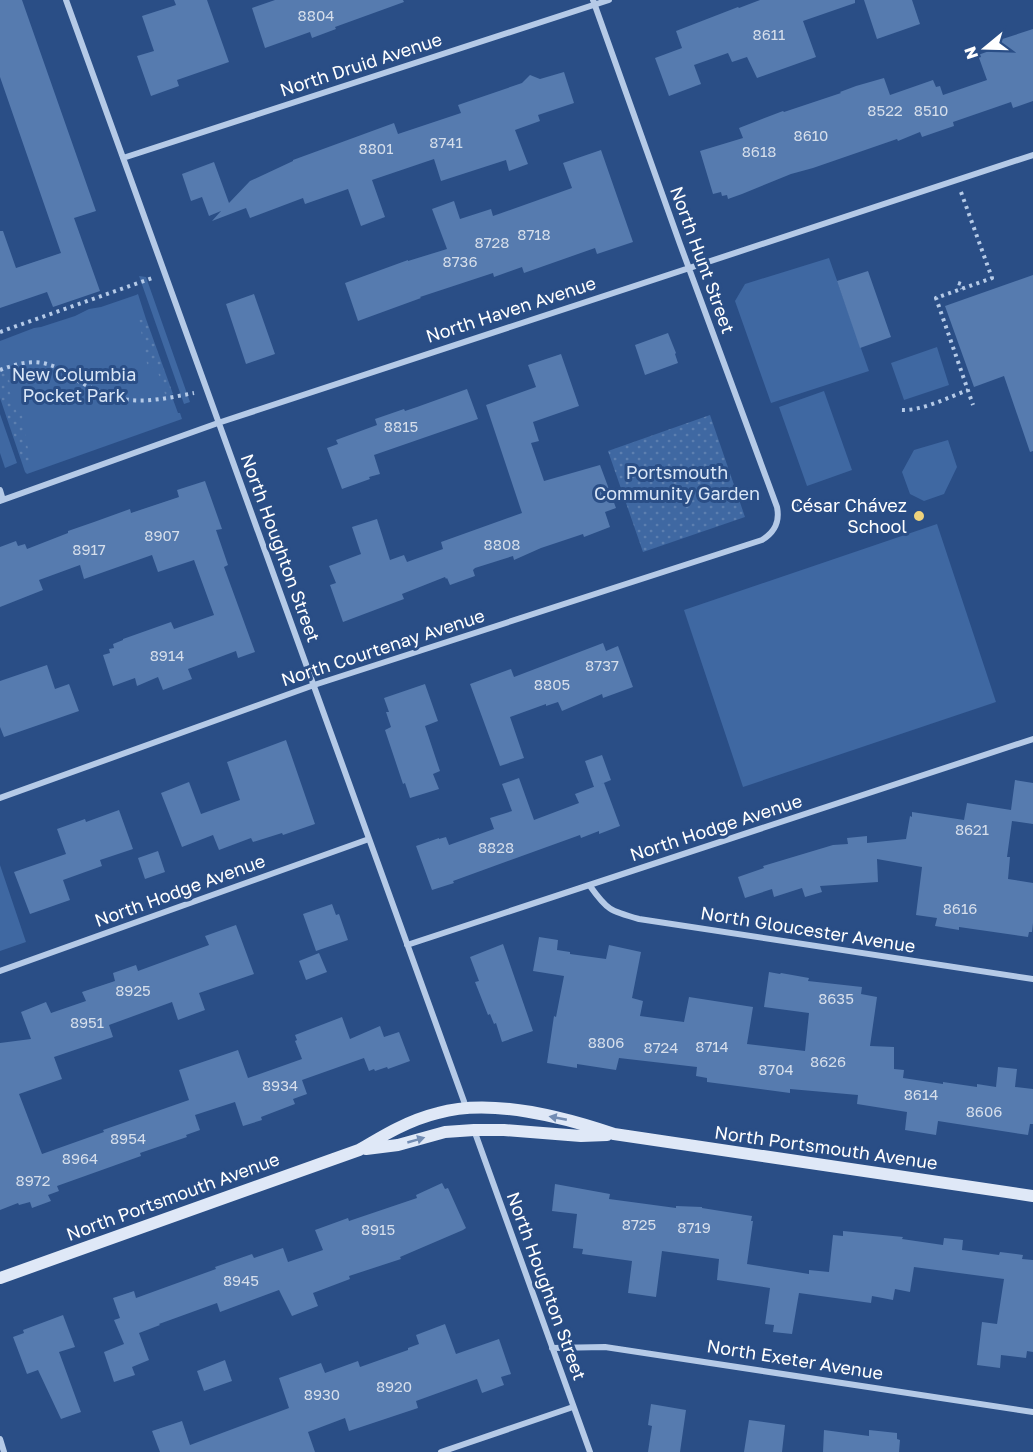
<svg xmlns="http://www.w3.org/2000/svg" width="1033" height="1452" viewBox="0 0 1033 1452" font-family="'Golos Text',sans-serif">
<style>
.green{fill:#3f68a2}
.garden{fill:url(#garden-dots)}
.building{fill:#567baf}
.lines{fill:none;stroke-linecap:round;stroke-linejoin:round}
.path{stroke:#b5cae7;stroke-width:4;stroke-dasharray:3 4.5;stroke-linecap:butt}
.street{stroke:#b5cae7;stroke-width:6}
.secondary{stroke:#dfe8f7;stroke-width:12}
.oneway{fill:#728cb3}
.poi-dot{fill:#eed27c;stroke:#2a4e86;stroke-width:2}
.labels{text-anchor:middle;stroke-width:6;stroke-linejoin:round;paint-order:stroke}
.number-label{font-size:15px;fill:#d5deeb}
.street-label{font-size:18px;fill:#fff;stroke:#2a4e86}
.park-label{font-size:18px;fill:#d8e5f6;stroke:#2a4e86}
.poi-label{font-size:18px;fill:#fff;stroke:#2a4e86;text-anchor:end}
</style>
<defs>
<pattern id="garden-dots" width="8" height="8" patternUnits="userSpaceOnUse" patternTransform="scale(1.5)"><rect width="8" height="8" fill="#3f68a2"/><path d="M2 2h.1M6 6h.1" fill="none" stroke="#5c7fb0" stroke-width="1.8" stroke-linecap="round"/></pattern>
</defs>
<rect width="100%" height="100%" fill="#2a4e86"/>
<path class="green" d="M829,258l40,113 -98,32 -36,-102 10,-17z
M139,276l7,1 44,125 -6,2z
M138,294l8,25 -2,1 34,93h2l2,6 -155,55 -2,-2 -25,-74v-57l34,-13 7,-1 34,-11 14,-7 12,-2 35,-12z
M937,347l12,38 -45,15 -13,-37z
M824,391l28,79 -45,16 -28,-79z
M0,414l17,49 -12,5 -5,-15z
M948,440l9,27 -13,27 -20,7 -14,-7 -8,-22 12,-22z
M937,524l59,178 -253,85 -59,-177z
M0,865l26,77 -26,9z"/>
<path class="garden" d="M146,319l27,75 -7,3 -10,-31 -8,3 -9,-49z
M6,370l4,13 -3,1 11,32 4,-1 8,45 -7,2 -23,-68v-22z
M710,415l35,102 -102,35 -35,-101z"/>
<path class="building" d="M0,0h22l74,211 -22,7 26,73 -47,16 -6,-15 -47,16v-77h3l13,37 45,-15 -61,-176z
M174,0h33l22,62 -52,18 2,6 -28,10 -14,-40 17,-5 -12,-35 34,-11z
M275,0h128l1,2 -69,25 1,2 -24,9 -2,-6 -45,16 -13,-40z
M760,0h95v3l-52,18 13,36 -59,21 -10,-21 -15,5 -4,-9 -34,12 7,19 -32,12 -14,-38 27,-10 -6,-17 62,-24 1,1z
M864,0h48l8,24 -43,15z
M1033,29v72l-20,7 -2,-6 -58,20 1,4 -32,11 -2,-5 -22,9 -1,-2 -84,29 -22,6 -49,20 -14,5 -1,-4 -5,1 -1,-4 -8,2 -13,-43 43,-13 -4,-10 44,-17 1,1 57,-19 -1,-1 16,-6 28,-8 6,17 43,-15 3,7 4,-1 3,9 44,-15 -9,-25 14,-5 -2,-7z
M564,72l10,31 -36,12 2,6 -25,9 13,34 -19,7 -3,-11 -65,21 -7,-22 -62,21 13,37 -24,9 -13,-37 -43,15 -2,-6 -53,20 -4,-10 -34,13 9,-10 -12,5 -7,-19 -11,4 -9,-27 32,-12 15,41 21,-22 43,-20v-1l101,-37 4,11 63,-21 -3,-8 64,-22 8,-8 10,4z
M601,150l32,92 -36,12 -2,-6 -71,25 -2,-6 -28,10 -1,-4 -73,24 1,1 -63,23 -13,-38 63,-23v1l39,-12 -15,-40 22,-8 6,18 31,-10 2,7 79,-28 -9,-25z
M868,271l23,66 -31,11 -23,-67z
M1033,275v176l-3,1 -26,-76 -30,11 -29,-81z
M254,294l21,60 -29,10 -20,-60z
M668,333l8,20 -1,1 3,9 -33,12 -10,-30z
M561,354l18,52 -46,16 6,19 -8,2 13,38 56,-16 16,43 -11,4 5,15 -26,10 -1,-3 -42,14 -27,12 -1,-4 -38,12 -2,2 2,6 -25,9 -3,-7 -1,1 -1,-2 -43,17 2,5 -61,23 -13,-37 6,-2 -7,-17 32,-12 -9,-27 25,-8 13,41 14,-5 3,7 36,-13 -2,-7 81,-29 -36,-108 50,-18 -8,-22z
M467,389l11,30 -104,36 6,19 -11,3 1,2 -28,10 -15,-41 11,-4 -2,-4 41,-15 -2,-6 29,-10 1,2 12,-4z
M205,481l17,48 -6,1 12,35 -4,2 31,85 -17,6 -2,-7 -48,18 4,10 -29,11 -5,-13 -21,9 -2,-8 -22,8 -10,-31 7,-2 -1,-4 5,-1 -1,-4 10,-4v-1l48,-17 3,7 40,-14 -20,-55 -36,12 -6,-17 -68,24 -4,-14 -41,15 4,10 -43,17v-60l16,-6 2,5 7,-2 2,5 41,-16v-2l26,-9 36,-13 1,4 48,-16 -2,-7z
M603,643l3,8 12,-5 15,41 -30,11 -1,-4 -40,17 -4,-9 -12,4v-2l-36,13 14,41 -24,8 -30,-82 41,-15 3,8z
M47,665l8,24 14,-5 10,27 -75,26 -4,-10v-46z
M425,684l13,37 -13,5 15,45 -7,3 6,15 -29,9 -5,-15 -2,1 -18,-54 6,-3 -5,-15h3l-5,-14z
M286,740l29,84 -32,11 -1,-2 -29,9 -2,-4 -32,12 -6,-15 -31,12 -21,-54 28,-11 12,32 39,-14 -13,-38z
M602,755l9,25 -17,7 -9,-26z
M519,778l15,42 45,-17 -4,-9 29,-11 16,43 -21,8v-3l-18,7 -1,-3 -127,46 1,2 -22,7 -16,-44 23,-8v1l7,-2 3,8 45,-16 -4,-11 22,-7 -10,-27z
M1015,780l18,3v41l-21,-3 -5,36h3l-2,22 25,4v40l-1,9h-3l-1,5 -69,-10v3l-24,-4 2,-8 -21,-3 6,-48 -45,-8 1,23 -58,4 2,6 -17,5 -3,-9 -28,9 -2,-8 -27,9 -7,-21 26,-9 -1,-2 70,-21 15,-1 -1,-6 20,-2v7l39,-4 4,-23 2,1v-5l52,8 3,-17 44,7z
M119,810l14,39 -33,11 2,6 -39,14 7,20 -40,14 -16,-42 52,-18 -9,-25 28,-10 1,3z
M158,851l7,21 -20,7 -7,-21z
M332,904l4,11 3,-1 9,26 -32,11 -13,-37z
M236,925l18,49 -55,19 6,17 -27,10 -6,-18 -63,23 4,12 -59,20 8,22 -43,15 23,60 62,-22 -1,-2 86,-30 -10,-30 59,-20 10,28 54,-19 -7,-18 2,-1 -2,-5 47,-18 8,22 30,-13 4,11 15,-5 11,29 -22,8 -1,-2 -12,4 -1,-2 -5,2 -5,-13 -62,22 5,14 -14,5 2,5 -34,13 1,3 -19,6 -8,-24 -40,13 5,15 -14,5 1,2 -47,16 1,3 -84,30 2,5 -11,4 3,6 -19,7 -2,-6 -11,3 -1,-2 -18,7v-167l31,-4 -10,-27 25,-10 5,11 35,-12 -4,-9 33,-11 -2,-8 23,-8 2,6 71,-26 -4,-9z
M539,937l19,3 -1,10 13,2v2l36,5 3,-14 32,7 -9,46 11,3 -3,15 44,6 5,-25 64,10 -6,37 58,7 4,-38 -45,-6 5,-35 11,2 1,-1 28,5 -1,3 54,6 -1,7 16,3 -7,49 24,1v22l10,1 -1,8 40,6v-2l34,5v-3l19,3 2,-20 19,2 -2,18 18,2v35h-3l-2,11 -90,-14 -2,14 -31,-5 2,-18 -50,-8 1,-9 -68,-6v4l-83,-11v-4l-11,-2 1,-9 -78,-9 -3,12 -39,-6v4l-30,-5 7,-47 2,1 8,-41 -31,-5z
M503,944l30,87 -31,11 -6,-19 -2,1 -4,-10 -2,1 -13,-33 4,-1 -9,-24z
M319,953l8,19 -21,8 -7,-19z
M442,1183l3,6 3,-1 18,40 -3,2 -63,27 1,2 -52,17 1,3 -37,14 5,13 -26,10 -13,-26 -59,22 -3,-9 -58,21 1,1 -21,8 10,27 -17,7 3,8 -21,7 -10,-30 20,-8 -10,-24 6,-2 -7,-20 21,-7 2,7 80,-29 -1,-2 37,-13 2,4 29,-10 5,14 35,-12 -8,-20 33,-12 1,3 68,-23 -1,-3z
M555,1184l55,10 -1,5 67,9v-2l26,1v1l50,8 -1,5h2l-6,43 62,10v-4l20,2 4,-37 10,1v-5l60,6 -1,2 41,6 1,-7 19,2 -1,10 37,5 1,-3 23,3 -1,4 11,1v92l-6,-1 -1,7 -25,-3 -1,13 -23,-3 5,-43 15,2 7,-45 -90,-12 -4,25 -15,-3 -2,11 -21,-4 -1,7 -72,-10 -7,41 -19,-2 1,-7 -9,-1 5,-36 -53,-8 2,-21 -57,-8 -6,46 -28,-4 4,-32 -50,-7 1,-5 -10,-1 4,-34 -25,-3z
M63,1315l12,32 -16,5 22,60 -20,7 -23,-49 -11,4 -14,-37 11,-4 -1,-3z
M445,1324l11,30 43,-15 12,35 -10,3 3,8 -22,8 -5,-14 -61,22 2,7 -69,23 -4,-13 -37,14 7,20h-155l-8,-21 30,-10 8,24 99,-37 -10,-30 42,-15 4,10 33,-12 2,6 48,-17v-2l11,-4 -3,-9z
M225,1360l7,21 -28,10 -7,-20z
M651,1404l35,6 -6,42h-32l4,-26 -4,-1z
M749,1420l36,5 -3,27h-38z
M824,1430l45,6v-6l28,3v6l3,1 -1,12h-76z"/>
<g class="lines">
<path class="path" d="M961,192l31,86 -56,20 37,107
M958,283l3,1 1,5
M0,332l152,-54
M0,370c16,-6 33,-11 50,-5 12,3 21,12 32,18 14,8 32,15 48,17 22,2 43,-3 64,-7
M902,410c20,1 47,-13 66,-20
M790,507l16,-4"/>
<path class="street" d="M66,0l400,1107
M123,158l486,-158
M0,490l3,10
M0,501l218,-78 815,-268
M0,798l314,-113 448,-145c13,-8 18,-18 15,-33l-97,-263 -87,-244
M590,886c17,24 20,25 49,33l394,60
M407,945l626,-206
M0,971l369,-132
M474,1130l116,322
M552,1348l53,-1 428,65
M0,1439l4,13
M441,1452l132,-45"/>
<path class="secondary" d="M366,1149l32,-4 47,-13 29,-2h30l77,6 26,-1
M0,1278l359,-128c25,-15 50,-30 79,-37 52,-15 126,4 176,21l419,62"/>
</g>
<defs><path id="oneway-solid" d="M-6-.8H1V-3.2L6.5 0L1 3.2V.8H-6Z" transform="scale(1.5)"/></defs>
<g class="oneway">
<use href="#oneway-solid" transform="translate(558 1118) rotate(-169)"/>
<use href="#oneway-solid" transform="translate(416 1140) rotate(-16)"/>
</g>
<circle class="poi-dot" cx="919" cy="516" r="6"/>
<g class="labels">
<g class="number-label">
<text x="316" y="21">8804</text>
<text x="769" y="40">8611</text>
<text x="885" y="116">8522</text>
<text x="931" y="116">8510</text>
<text x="811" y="141">8610</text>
<text x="446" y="148">8741</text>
<text x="376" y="154">8801</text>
<text x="759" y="157">8618</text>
<text x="534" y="240">8718</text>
<text x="492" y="248">8728</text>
<text x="460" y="267">8736</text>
<text x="401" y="432">8815</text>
<text x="162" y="541">8907</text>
<text x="502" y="550">8808</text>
<text x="89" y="555">8917</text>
<text x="167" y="661">8914</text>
<text x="602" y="671">8737</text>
<text x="552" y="690">8805</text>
<text x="972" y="835">8621</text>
<text x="496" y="853">8828</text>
<text x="960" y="914">8616</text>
<text x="133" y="996">8925</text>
<text x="836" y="1004">8635</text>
<text x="87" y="1028">8951</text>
<text x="606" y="1048">8806</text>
<text x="712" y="1052">8714</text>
<text x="661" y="1053">8724</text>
<text x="828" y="1067">8626</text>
<text x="776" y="1075">8704</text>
<text x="280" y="1091">8934</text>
<text x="921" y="1100">8614</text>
<text x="984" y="1117">8606</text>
<text x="128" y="1144">8954</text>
<text x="80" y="1164">8964</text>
<text x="33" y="1186">8972</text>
<text x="639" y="1230">8725</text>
<text x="694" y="1233">8719</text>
<text x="378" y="1235">8915</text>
<text x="241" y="1286">8945</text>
<text x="394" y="1392">8920</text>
<text x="322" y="1400">8930</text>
</g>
<g class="street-label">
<text transform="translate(361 65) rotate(-18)" y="6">North Druid Avenue</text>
<text transform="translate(702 260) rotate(70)" y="6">North Hunt Street</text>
<text transform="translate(511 310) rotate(-18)" y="6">North Haven Avenue</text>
<text transform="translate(280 548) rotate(70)" y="6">North Houghton Street</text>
<text transform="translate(383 648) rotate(-18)" y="6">North Courtenay Avenue</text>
<text transform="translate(716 828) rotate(-18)" y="6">North Hodge Avenue</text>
<text transform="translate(180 891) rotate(-20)" y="6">North Hodge Avenue</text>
<text transform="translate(808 930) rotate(9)" y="6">North Gloucester Avenue</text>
<text transform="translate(826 1148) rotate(8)" y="6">North Portsmouth Avenue</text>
<text transform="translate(173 1197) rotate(-20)" y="6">North Portsmouth Avenue</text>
<text transform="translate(546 1286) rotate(70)" y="6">North Houghton Street</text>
<text transform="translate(795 1360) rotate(9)" y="6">North Exeter Avenue</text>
</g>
<g class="park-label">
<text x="74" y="381">New Columbia<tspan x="74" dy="21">Pocket Park</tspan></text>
<text x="677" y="479">Portsmouth<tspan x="677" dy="21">Community Garden</tspan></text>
</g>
<g class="poi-label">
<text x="907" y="512">César Chávez<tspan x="907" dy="21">School</tspan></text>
</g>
</g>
<g transform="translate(985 48) rotate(251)" stroke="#2a4e86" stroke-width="4.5" paint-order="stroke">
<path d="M0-4.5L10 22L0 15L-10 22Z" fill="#ffffff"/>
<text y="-9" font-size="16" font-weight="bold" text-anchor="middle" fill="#ffffff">N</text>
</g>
</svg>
